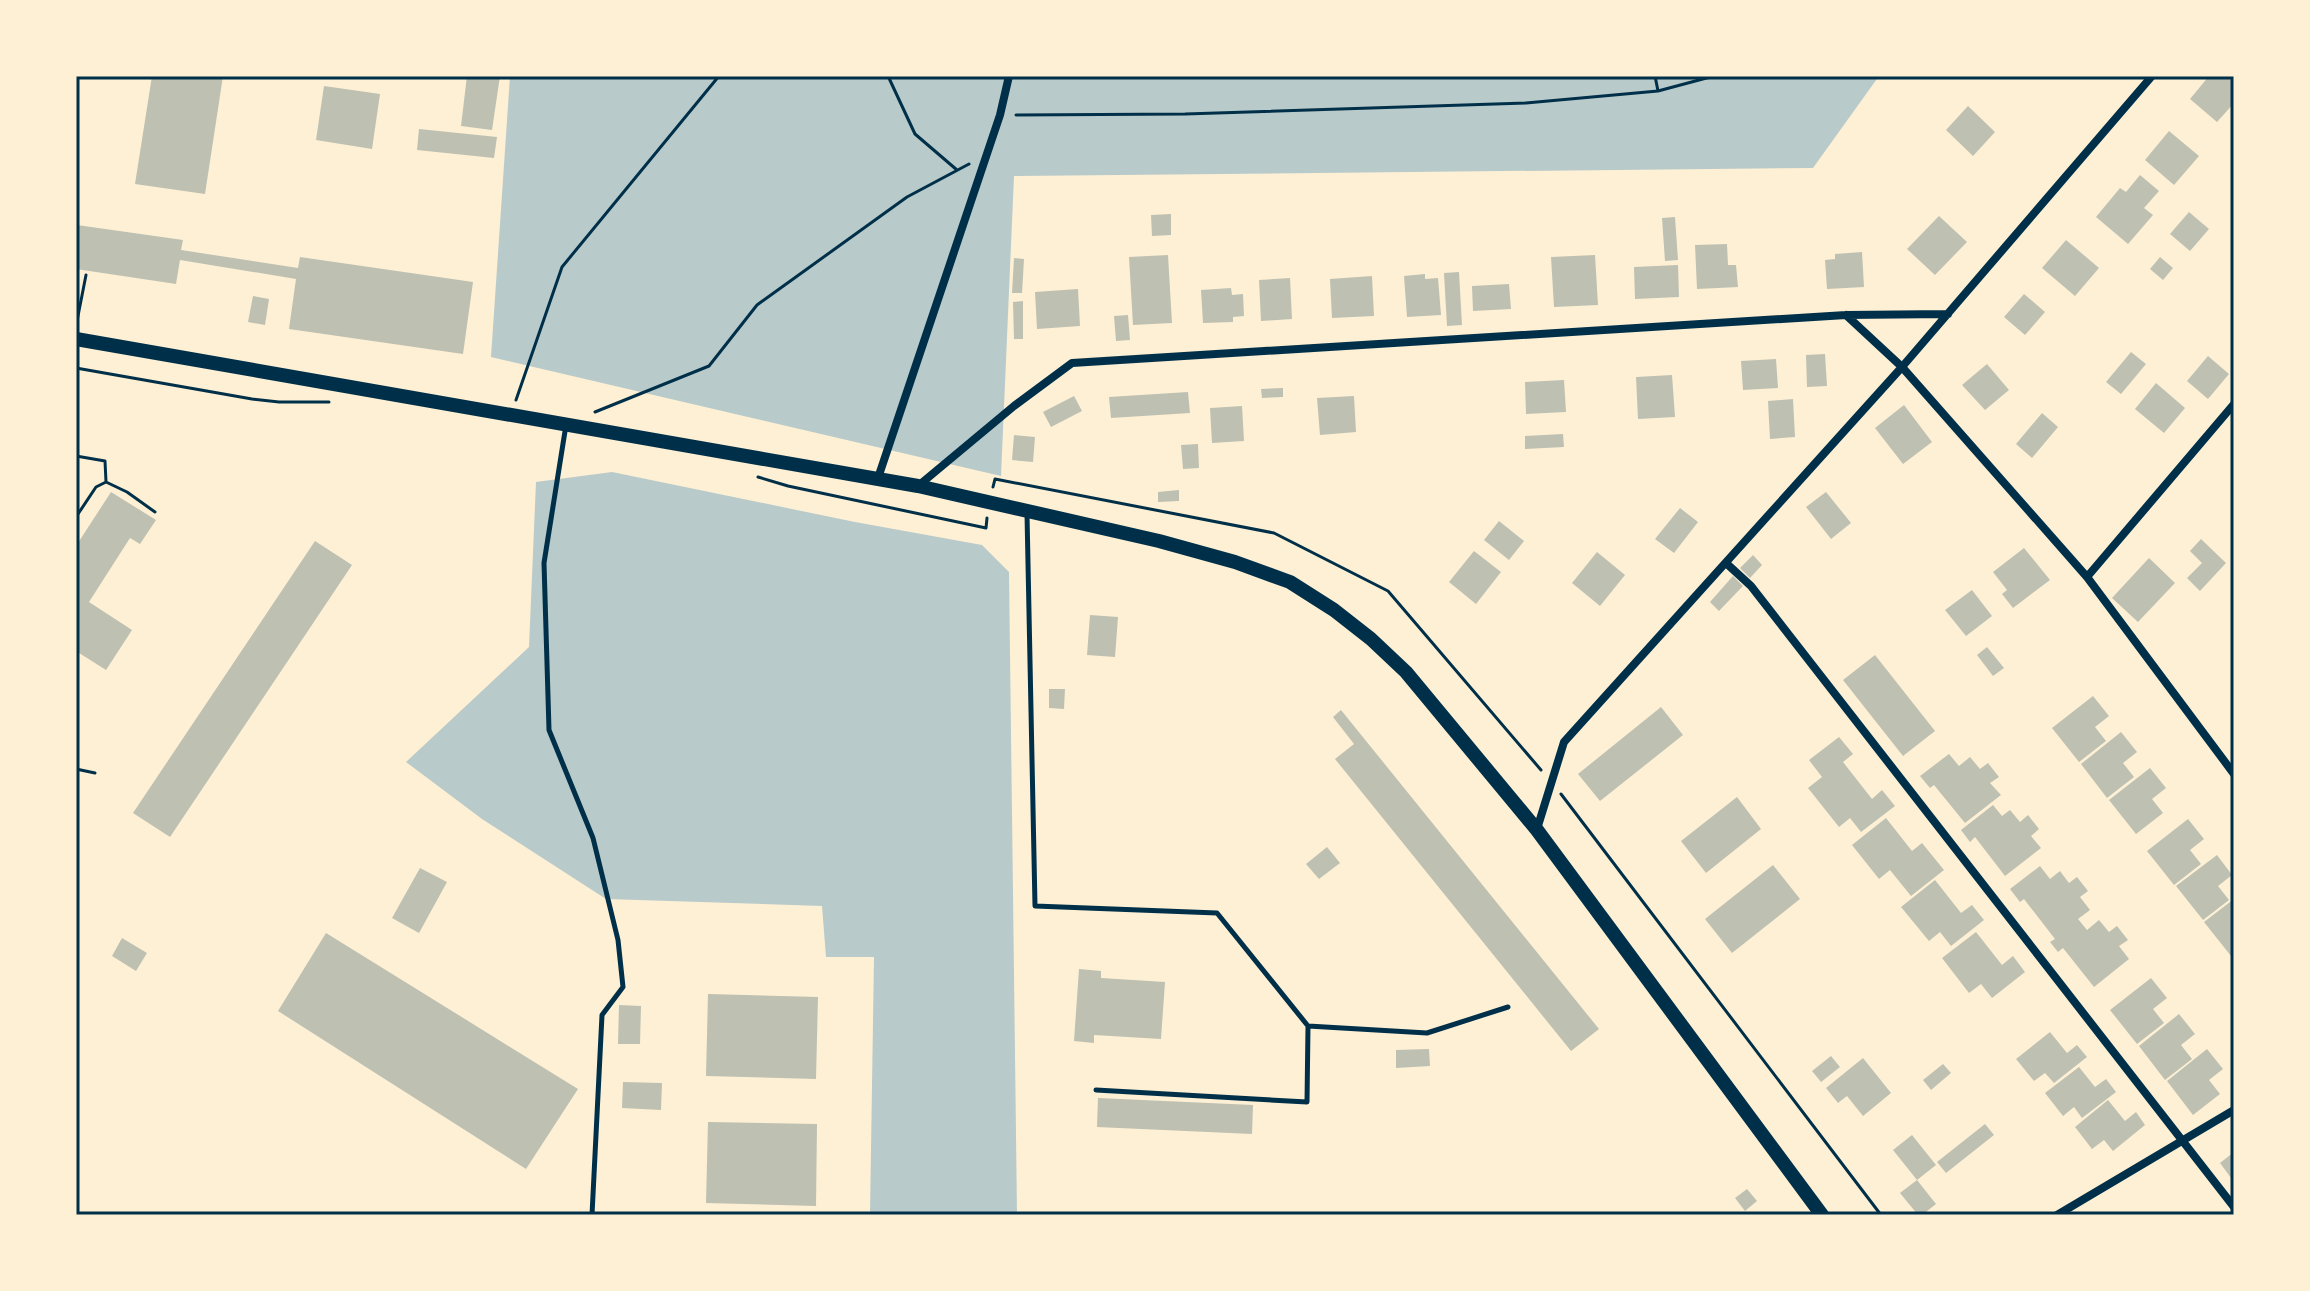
<svg xmlns="http://www.w3.org/2000/svg" width="2310" height="1291" viewBox="0 0 2310 1291" font-family="Arial,sans-serif">
<style>
.green{fill:#b9caca}
.building{fill:#bec0b2}
.lines{fill:none;stroke-linecap:round;stroke-linejoin:round}
.path{stroke:#003049;stroke-width:3}
.service{stroke:#003049;stroke-width:5}
.minor{stroke:#003049;stroke-width:8}
.secondary{stroke:#003049;stroke-width:14}
.neatline{fill:none;stroke:#003049;stroke-width:3}
</style>
<rect width="100%" height="100%" fill="#fdf0d5"/>
<path class="green" d="M510,76h1369l-66,92 -799,8 -13,300 -510,-119z
M612,472l243,50 127,23 27,27 8,643h-147l4,-258h-48l-4,-51 -216,-7 -124,-80 -76,-57 123,-115 7,-165z"/>
<path class="building" d="M152,76h71l-18,118 -70,-10z
M467,76h33l-8,54 -31,-4z
M2209,76h17l8,7v20l-17,19 -27,-23z
M324,86l56,8 -8,55 -56,-9z
M1968,106l27,26 -22,24 -27,-26z
M419,129l78,8 -3,21 -77,-8z
M2169,131l30,25 -25,29 -29,-25z
M2140,175l19,16 -15,17 9,7 -25,29 -32,-27 24,-29 6,4z
M2189,212l20,17 -19,22 -20,-17z
M1171,214v21l-19,1 -1,-21z
M1939,216l28,26 -32,33 -28,-26z
M1675,217l3,43 -13,1 -3,-43z
M77,225l106,15 -2,10 117,18 2,-11 173,25 -10,72 -174,-25 7,-50 -116,-19 -4,24 -100,-15z
M2066,240l33,28 -24,28 -33,-28z
M1727,244l1,21h8l2,22 -41,2 -2,-44z
M1862,252l2,35 -37,2 -2,-29 10,-1v-5z
M1168,255l4,68 -39,2 -4,-68z
M1595,255l3,50 -44,2 -3,-50z
M2160,257l13,11 -10,12 -13,-11z
M1014,258l10,1 -2,34h-10z
M1678,265l1,32 -44,2 -1,-32z
M1459,272l3,53 -15,1 -3,-53z
M1425,274v5l13,-1 3,37 -34,2 -3,-41z
M1372,276l2,40 -42,2 -2,-39z
M1290,278l2,41 -31,2 -2,-41z
M1509,284l2,25 -38,2 -1,-25z
M1231,288l1,7 11,-1 1,22 -11,1v5l-30,1 -2,-33z
M1078,289l2,37 -43,3 -2,-37z
M2024,294l21,18 -20,23 -21,-18z
M253,296l16,3 -4,26 -17,-3z
M1023,301v38h-9l-1,-37z
M1128,315l2,25 -14,1 -2,-25z
M2131,352l15,12 -25,30 -15,-12z
M1825,354l2,32 -20,1 -1,-32z
M2208,356l21,18 -21,25 -21,-18z
M1776,359l2,29 -35,2 -2,-29z
M1987,364l22,26 -24,20 -23,-25z
M1672,375l3,42 -37,2 -2,-42z
M1564,380l2,32 -40,2 -1,-32z
M2156,383l29,25 -21,25 -29,-24z
M1283,388v9l-21,1 -1,-9z
M1188,392l2,21 -79,5 -2,-21z
M1074,396l8,15 -31,16 -8,-15z
M1354,396l2,36 -36,3 -3,-37z
M1793,399l2,38 -25,2 -2,-38z
M1904,405l28,37 -29,22 -28,-36z
M1242,406l2,35 -32,2 -2,-35z
M2042,413l16,14 -26,31 -16,-14z
M1563,434l1,13 -39,2v-13z
M1014,435l21,2 -2,25 -21,-2z
M1198,444l1,24 -16,1 -2,-24z
M1179,490v11l-21,1v-10z
M111,492l45,28 -16,24 -10,-6 -41,64 43,28 -26,40 -30,-19v-105z
M1826,492l25,31 -20,16 -25,-32z
M1680,508l18,14 -24,31 -19,-14z
M1499,521l25,20 -15,19 -25,-20z
M2201,539l25,24 -26,28 -13,-13 15,-15 -12,-12z
M315,541l37,24 -182,272 -37,-24z
M2024,548l26,32 -37,28 -11,-14 5,-4 -14,-18z
M1474,551l27,21 -25,32 -27,-22z
M1597,552l28,23 -25,31 -28,-23z
M1753,555l9,10 -12,13 -10,-10z
M2149,558l26,25 -37,39 -26,-24z
M1733,576l10,10 -24,25 -9,-9z
M1972,590l20,26 -26,20 -21,-26z
M1090,615l28,2 -3,40 -28,-2z
M1987,647l17,21 -11,8 -16,-21z
M1875,655l60,76 -32,25 -60,-76z
M1049,689h16l-1,20 -15,-1z
M2093,696l16,20 -14,11 11,14 -27,21 -27,-34z
M1661,707l22,28 -83,66 -22,-27z
M1341,710l258,319 -28,22 -236,-292 19,-15 -21,-27z
M2121,732l16,20 -14,11 11,14 -27,21 -26,-34z
M1839,737l14,17 -10,8 29,37 10,-9 13,16 -34,26 -11,-14 -11,9 -31,-39 14,-11 -13,-17z
M1949,754l10,12 11,-9 10,12 8,-6 11,14 -9,6 11,12 -36,28 -31,-38 -4,3 -10,-12z
M2150,768l16,20 -14,11 11,14 -27,21 -27,-34z
M1737,797l24,32 -55,44 -25,-32z
M1993,805l9,11 8,-6 10,12 8,-7 11,14 -8,7 10,12 -36,28 -30,-39 -5,5 -9,-12z
M1886,818l26,33 10,-8 22,27 -33,26 -21,-26 -11,9 -27,-34z
M2188,819l16,20 -14,11 11,14 -27,21 -27,-34z
M1327,847l13,16 -21,16 -13,-15z
M2217,855l15,20 -14,11 11,14 -26,20 -27,-34z
M1773,865l27,34 -68,54 -27,-34z
M2040,866l10,13 10,-8 9,12 8,-6 11,14 -8,6 10,13 -12,9 9,11 12,-10 10,12 8,-6 11,14 -9,6 10,13 -35,28 -31,-39 -5,4 -8,-10 5,-3 -31,-40 -4,3 -10,-13z
M420,868l27,14 -28,51 -27,-15z
M1935,880l26,33 11,-8 12,15 -33,26 -11,-14 -11,9 -28,-34z
M2234,899v55l-3,2 -27,-34z
M1976,932l26,33 11,-9 12,16 -33,26 -11,-14 -12,9 -27,-35z
M326,933l252,156 -52,80 -248,-158z
M122,938l25,15 -11,18 -24,-15z
M1079,969l22,2v7l64,4 -4,57 -67,-4v8l-20,-2z
M2151,978l16,20 -14,11 11,14 -27,21 -27,-34z
M708,994l110,3 -2,82 -110,-3z
M619,1005l22,1 -1,38h-22z
M2179,1014l16,20 -14,11 11,14 -27,21 -26,-34z
M2050,1032l17,21 10,-8 10,12 -33,26 -9,-10 -11,8 -18,-22z
M1429,1049l1,17 -34,2v-18z
M2207,1049l16,20 -14,11 11,14 -27,21 -26,-34z
M1831,1056l9,11 -19,15 -9,-11z
M1863,1058l28,35 -28,23 -16,-20 -9,7 -12,-15z
M1943,1064l8,9 -20,17 -8,-10z
M2079,1067l16,20 11,-8 10,13 -34,26 -8,-11 -11,9 -18,-23z
M623,1082l39,1 -1,27 -39,-2z
M1098,1098l155,7 -1,29 -155,-7z
M2108,1100l17,21 11,-9 9,13 -32,26 -9,-11 -12,9 -17,-22z
M708,1122l109,2 -1,82 -110,-3z
M1985,1124l9,11 -48,38 -9,-11z
M1912,1135l24,30 -19,15 -24,-30z
M2234,1152v30l-14,-19z
M1917,1180l19,24 -14,11h-4l-18,-22z
M1747,1189l10,12 -12,10 -10,-13z"/>
<g class="lines">
<path class="path" d="M888,76l27,58 42,36
M1655,76l3,15
M1016,115l169,-1 341,-11 132,-12 56,-15
M77,321l9,-46
M76,368l176,31 27,3h50
M516,400l46,-133 157,-191
M595,412l114,-46 48,-61 150,-108 62,-33
M76,456l29,5 1,21
M758,477l30,9 198,42 1,-10
M993,487l2,-8 279,54 114,58 153,179
M76,517l20,-30 10,-5 21,10 28,20
M76,769l19,4
M1561,794l320,421"/>
<path class="service" d="M566,425l-22,138 5,167 44,108 25,102 5,47 -21,28 -10,200
M1027,514l8,392 182,7 91,113 -1,76 -211,-12
M1308,1026l119,7 81,-26"/>
<path class="minor" d="M1846,315l56,52 185,210 147,197
M878,478l122,-363 9,-39
M918,486l96,-80 58,-43 774,-48 102,-1
M1726,563l25,23 483,621
M2087,577l147,-173
M1537,829l27,-87 338,-375 250,-291
M2057,1215l177,-105"/>
<path class="secondary" d="M76,339l842,147 241,55 76,21 55,20 44,28 37,29 35,33 131,158 285,385"/>
</g>
<rect width="2310" height="1291" fill="none" stroke="#fdf0d5" stroke-width="156"/>
<rect x="78" y="78" width="2154" height="1135" class="neatline"/>
</svg>
